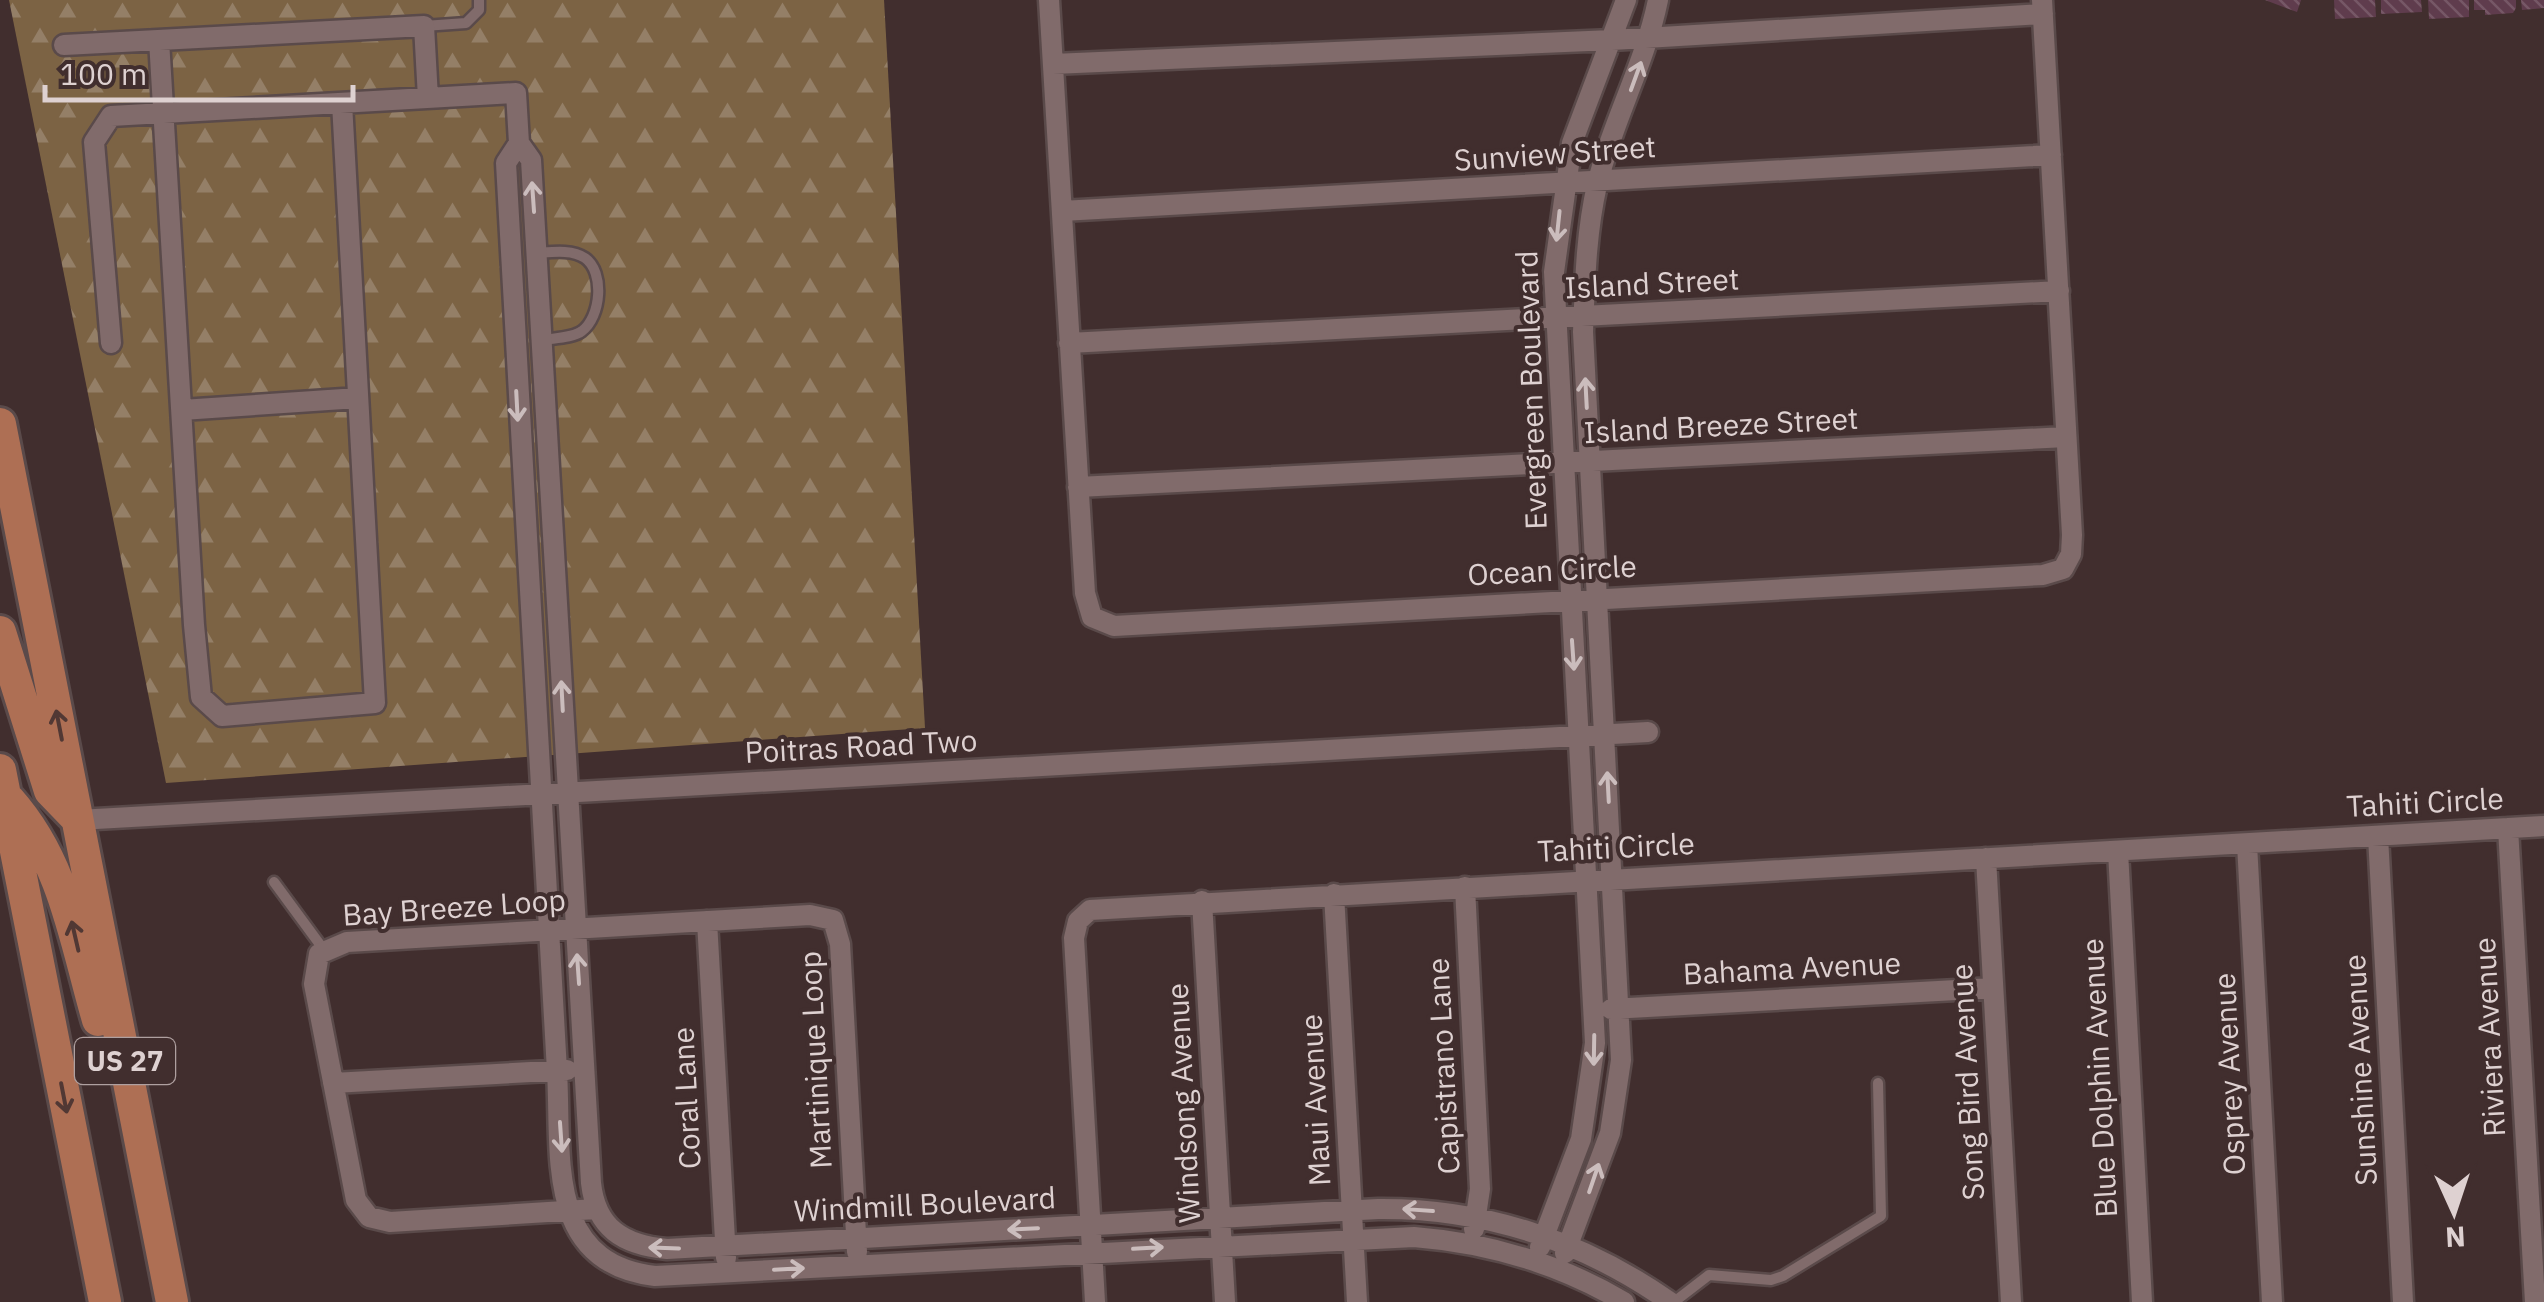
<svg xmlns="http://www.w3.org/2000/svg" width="2544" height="1302" viewBox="0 0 2544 1302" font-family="'IBM Plex Sans',sans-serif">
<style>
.forest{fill:url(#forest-firs)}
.building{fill:url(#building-back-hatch)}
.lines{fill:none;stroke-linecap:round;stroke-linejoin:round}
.service-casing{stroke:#5a4a4a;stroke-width:15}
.minor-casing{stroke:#5a4a4a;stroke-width:25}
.trunk-casing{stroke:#5a4a4a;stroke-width:38}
.service{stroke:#816b6b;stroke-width:10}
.minor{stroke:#816b6b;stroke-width:20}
.trunk{stroke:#ae6f54;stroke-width:32}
.oneway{stroke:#cbbdbd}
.oneway2{stroke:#513834}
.labels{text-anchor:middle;stroke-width:8;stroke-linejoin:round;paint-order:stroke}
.shield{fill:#412e2e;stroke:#afa0a0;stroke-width:2.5}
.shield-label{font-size:28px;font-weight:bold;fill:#ded1d1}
.street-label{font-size:30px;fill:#ded1d1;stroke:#412e2e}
</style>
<defs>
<pattern id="forest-firs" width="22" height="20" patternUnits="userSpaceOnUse" patternTransform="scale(2.5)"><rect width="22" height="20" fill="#7c6344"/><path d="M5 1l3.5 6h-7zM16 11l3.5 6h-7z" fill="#947f67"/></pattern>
<pattern id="building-back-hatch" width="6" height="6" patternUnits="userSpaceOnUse" patternTransform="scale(2.5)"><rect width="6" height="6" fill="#5f3c4d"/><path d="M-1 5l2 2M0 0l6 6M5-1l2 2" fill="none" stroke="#765766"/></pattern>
</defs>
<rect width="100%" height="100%" fill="#412e2e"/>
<path class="forest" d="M9,0h875l41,728 -759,55z"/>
<path class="building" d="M2265,0h36l-4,12z
M2334,0h41l1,17 -41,2z
M2381,0h40l1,12 -41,2z
M2428,0h41v17l-40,2z
M2474,0h42v8l-3,5 -28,2v-5h-11z
M2521,0h23v8l-22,2z"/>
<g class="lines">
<g class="service-casing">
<path id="service" d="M424,26l42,-3 13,-13v-10
M537,253c15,-1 35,-4 48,5 20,14 16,59 -3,73 -9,7 -28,7 -39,9
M274,882l50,68
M1674,1302l35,-27 62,5 12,-4 98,-60 -3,-133"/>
</g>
<g class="minor-casing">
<path id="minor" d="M1049,0l36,593 7,24 22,9 929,-51 20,-6 8,-15 1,-19 -30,-535
M159,40l35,585 7,72 21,19 153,-13 -33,-600
M64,45l360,-19 4,72
M1053,64l559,-24 431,-26
M1062,211l989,-56
M111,343l-17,-201 17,-26 405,-23 3,50
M1069,343l990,-52
M182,410l176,-12
M1078,487l988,-50
M78,820l1570,-88
M2508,828l27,474
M2378,836l25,466
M2247,844l25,458
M2118,851l24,451
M1986,858l25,444
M1465,887l15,302 -6,40
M1334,894l23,408
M1202,901l23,401
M707,921l19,337
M1611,1009l382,-21
M333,1083l234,-13
M596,1209l-206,13 -21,-5 -13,-17 -42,-216 5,-30 28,-12 463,-27 23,5 7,24 17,308
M1540,1247l41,-108 14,-96 -41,-771 18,-129 54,-143
M1565,1253l45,-120 11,-73 -38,-728c2,-50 3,-99 14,-147 15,-63 48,-121 61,-185
M1095,1302l-21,-364 4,-17 12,-11 1454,-84
M1624,1302c-66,-39 -134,-59 -210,-65l-759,39c-111,-13 -93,-122 -98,-205l-51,-908 13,-20 12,17 60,1023c5,45 32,62 76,66l711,-40c106,-1 205,32 292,93"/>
</g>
<g class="trunk-casing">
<path id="trunk" d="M0,424l172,878
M0,632l50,159 27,28
M0,770l105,532
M9,800c56,63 66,141 89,220"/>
</g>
<use href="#service" class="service"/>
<use href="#minor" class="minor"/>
<use href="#trunk" class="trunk"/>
</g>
<defs><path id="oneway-shaft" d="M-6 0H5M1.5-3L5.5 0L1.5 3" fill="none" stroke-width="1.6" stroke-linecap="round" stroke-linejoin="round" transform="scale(2.5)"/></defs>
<g class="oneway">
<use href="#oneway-shaft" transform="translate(1636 76) rotate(-70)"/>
<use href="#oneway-shaft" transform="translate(533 197) rotate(-94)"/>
<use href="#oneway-shaft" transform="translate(1558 226) rotate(96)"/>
<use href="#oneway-shaft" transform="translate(1586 393) rotate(-93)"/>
<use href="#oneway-shaft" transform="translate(517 406) rotate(87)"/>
<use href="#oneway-shaft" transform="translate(1573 655) rotate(86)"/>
<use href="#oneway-shaft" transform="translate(562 696) rotate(-93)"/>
<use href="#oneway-shaft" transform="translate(1608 787) rotate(-93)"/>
<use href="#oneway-shaft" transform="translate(578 969) rotate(-94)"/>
<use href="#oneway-shaft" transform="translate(1594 1050) rotate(91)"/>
<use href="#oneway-shaft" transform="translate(561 1137) rotate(86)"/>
<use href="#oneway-shaft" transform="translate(1594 1178) rotate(-71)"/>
<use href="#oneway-shaft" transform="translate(1418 1210) rotate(-176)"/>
<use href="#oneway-shaft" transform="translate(1023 1229) rotate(177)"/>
<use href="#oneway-shaft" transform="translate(664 1248) rotate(-178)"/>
<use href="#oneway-shaft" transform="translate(1148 1248) rotate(-3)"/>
<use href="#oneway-shaft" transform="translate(789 1269) rotate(-3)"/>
</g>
<g class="oneway2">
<use href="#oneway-shaft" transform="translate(59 725) rotate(-101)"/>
<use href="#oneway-shaft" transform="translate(75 936) rotate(-103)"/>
<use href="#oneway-shaft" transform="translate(64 1098) rotate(79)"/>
</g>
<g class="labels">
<rect class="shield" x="75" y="1038" width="100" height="46" rx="8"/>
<g class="shield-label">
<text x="125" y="1071">US 27</text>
</g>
<g class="street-label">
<text transform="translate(1555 154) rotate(-4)" y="10">Sunview Street</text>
<text transform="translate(1652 284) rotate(-3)" y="10">Island Street</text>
<text transform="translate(1532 390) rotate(-92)" y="10">Evergreen Boulevard</text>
<text transform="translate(1721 426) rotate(-3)" y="10">Island Breeze Street</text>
<text transform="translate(1552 571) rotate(-3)" y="10">Ocean Circle</text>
<text transform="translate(861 747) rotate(-3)" y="10">Poitras Road Two</text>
<text transform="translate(2425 803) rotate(-3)" y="10">Tahiti Circle</text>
<text transform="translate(1616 848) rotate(-3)" y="10">Tahiti Circle</text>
<text transform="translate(454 908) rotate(-4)" y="10">Bay Breeze Loop</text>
<text transform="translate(1792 969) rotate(-3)" y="10">Bahama Avenue</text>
<text transform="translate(2490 1037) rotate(-93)" y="10">Riviera Avenue</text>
<text transform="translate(816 1060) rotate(-93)" y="10">Martinique Loop</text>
<text transform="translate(1444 1066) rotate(-93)" y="10">Capistrano Lane</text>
<text transform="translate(2361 1070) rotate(-93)" y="10">Sunshine Avenue</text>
<text transform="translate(2230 1074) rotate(-93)" y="10">Osprey Avenue</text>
<text transform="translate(2100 1078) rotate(-93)" y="10">Blue Dolphin Avenue</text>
<text transform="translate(1968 1082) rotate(-93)" y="10">Song Bird Avenue</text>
<text transform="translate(687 1098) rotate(-93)" y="10">Coral Lane</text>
<text transform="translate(1316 1100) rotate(-93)" y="10">Maui Avenue</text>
<text transform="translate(1184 1103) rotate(-93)" y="10">Windsong Avenue</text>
<text transform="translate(925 1205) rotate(-3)" y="10">Windmill Boulevard</text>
</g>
</g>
<g transform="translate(2454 1212) rotate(177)" stroke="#412e2e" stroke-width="8" paint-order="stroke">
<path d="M0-8L18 38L0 25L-18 38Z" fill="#ded1d1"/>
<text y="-15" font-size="28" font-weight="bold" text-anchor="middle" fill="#ded1d1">N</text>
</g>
<path d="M45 85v15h308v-15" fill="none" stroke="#ded1d1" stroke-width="5"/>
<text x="60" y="85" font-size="30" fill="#ded1d1" stroke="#412e2e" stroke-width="8" paint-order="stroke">100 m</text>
</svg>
